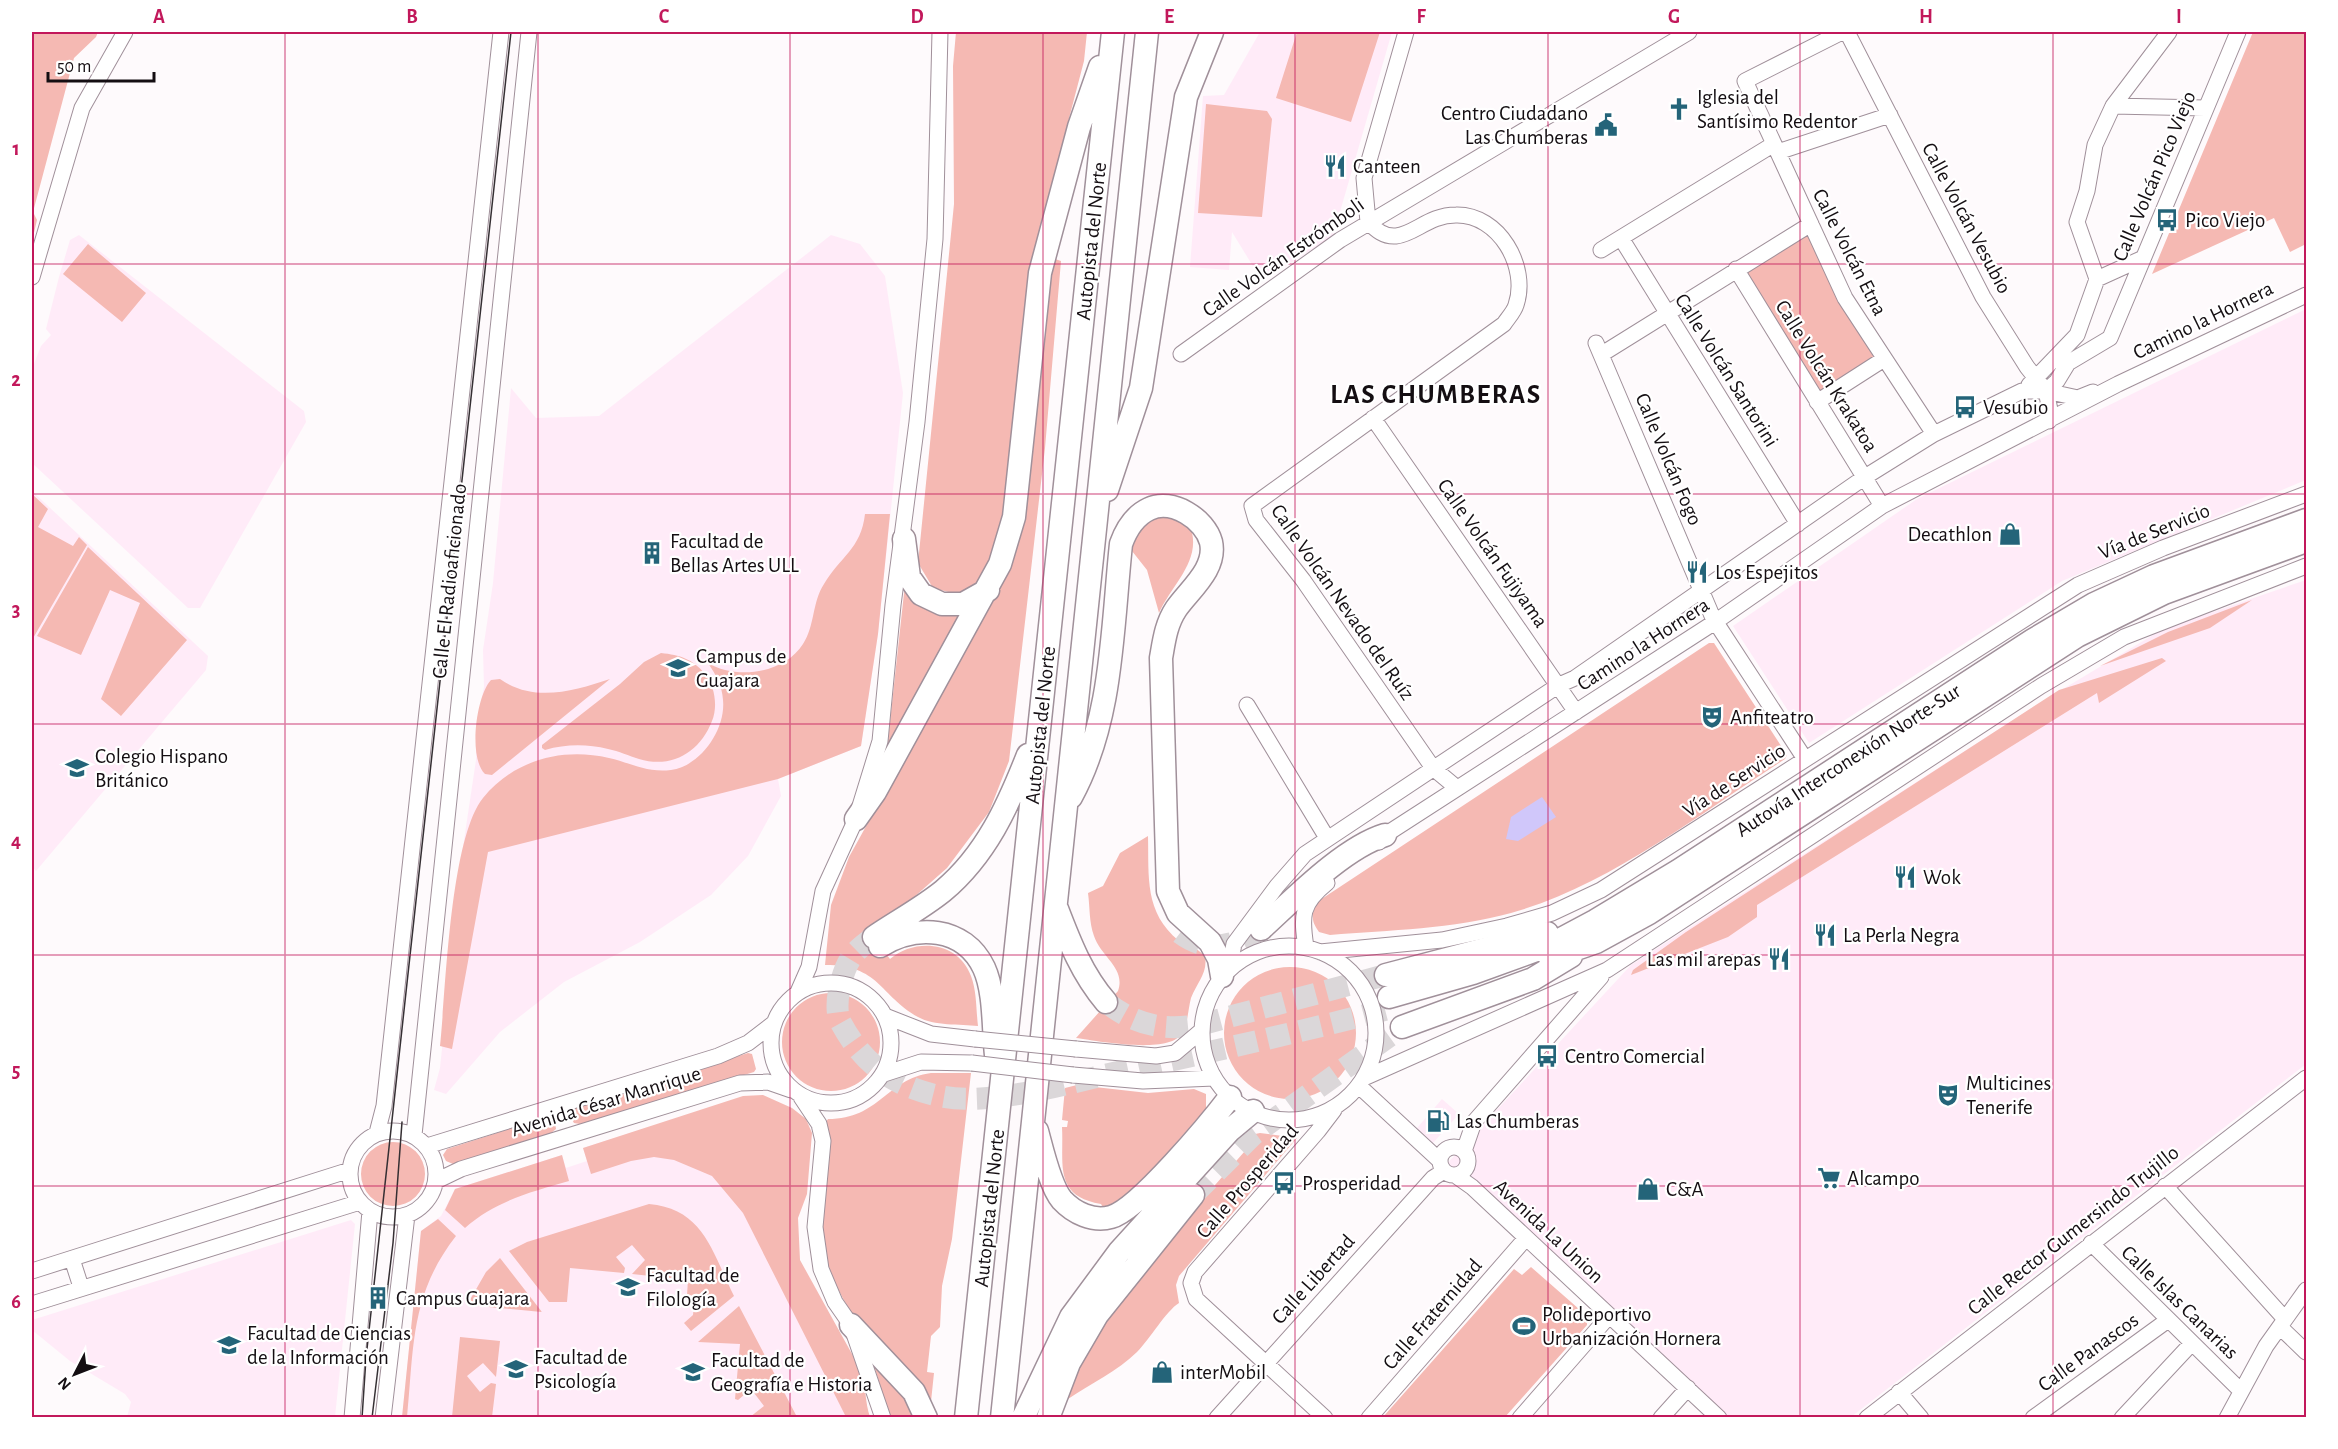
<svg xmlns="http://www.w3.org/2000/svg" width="2338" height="1449" viewBox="0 0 2338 1449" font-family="'Alegreya Sans',sans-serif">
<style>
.built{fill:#ffebf8}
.green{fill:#f5b9b3}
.water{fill:#d0c7fa}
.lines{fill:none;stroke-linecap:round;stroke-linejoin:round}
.highway-tunnel{stroke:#dbd7d9;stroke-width:22;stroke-dasharray:22 11;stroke-linecap:butt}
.minor-casing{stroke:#a0909a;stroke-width:17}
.highway-casing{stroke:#a0909a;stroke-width:25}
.minor{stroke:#fff;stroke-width:15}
.highway{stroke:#fff;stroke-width:22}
.tram{stroke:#352f33;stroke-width:1.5}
.minor-bridge-casing{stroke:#a0909a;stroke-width:17;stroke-linecap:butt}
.minor-bridge{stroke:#fff;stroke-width:15}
.grid{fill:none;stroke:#c2185b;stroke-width:1.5;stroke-opacity:0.55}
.labels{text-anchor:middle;stroke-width:4.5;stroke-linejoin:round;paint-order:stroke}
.poi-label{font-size:21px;fill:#140e12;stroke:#fff;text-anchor:start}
.street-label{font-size:21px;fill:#140e12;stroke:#fff}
.district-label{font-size:27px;font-weight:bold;letter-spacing:1.5px;fill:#140e12;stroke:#fff}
.neatline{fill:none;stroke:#c2185b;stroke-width:2}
.grid-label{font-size:20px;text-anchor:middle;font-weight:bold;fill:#c2185b}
</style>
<rect width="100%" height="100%" fill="#fefafc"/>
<path class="built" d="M1260,32h132l-59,204 -71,45 -30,-49 -3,38 -39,-3 13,-171 21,-1z
M79,235l225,176 2,11 -106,186h-12l-156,-145v-94l9,-23 10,-11 -5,-6 13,-52 11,-37z
M831,235l29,9 25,32 18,117 -25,241 -17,112 -83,33 3,17 -33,60 -37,39 -71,47 -76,40 -64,50 -54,62 -12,-4 6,-22 23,-221 13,-87 1,-40 7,-33 -1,-37 10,-67 18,-195 25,30 63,-2z
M2306,309v171l-244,101 -253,162 -76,-117 184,-127z
M32,491l176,165 -2,14 -170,201 -4,-5z
M2306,580v484l-455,353h-137l-271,-249 188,-203 407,-261 125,-75z
M1442,1099l17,15 -26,29 -16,-15z
M704,1110l93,146 73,161 -468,1 19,-187 20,-15 14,-27 107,-34 4,13 21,-7 -4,-13z
M351,1220l4,4 -20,193h-208l4,-15 -6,-8 -55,-33 -38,-31v-10z"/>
<path class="green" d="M32,32h66l-2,5 -22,21 -41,154 4,8 -5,21z
M956,32h131l-3,29 -45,172 -35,289 -6,19 -21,45 -17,9 -27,-7 -15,-25 36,-359 -1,-138z
M1297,32h83l-29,90 -75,-24z
M2253,32h53v212l-16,8 -16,-34 -122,56z
M1206,104l61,7 5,8 -10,98 -64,-4z
M1801,235h8l65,119 -2,6 -49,33 -7,-1 -70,-115 1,-8z
M88,244l58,49 -24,29 -59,-48z
M1052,258l9,3 -16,187 -36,313 -20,51 -42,56 -34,30 -46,31 23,30c25,-21 68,-18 81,17 6,16 5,34 7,50 -18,-2 -44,0 -60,-9 -39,-22 -38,-52 -93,-52l6,-60 18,-48 153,-276z
M32,494l16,15 -10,18 35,19 6,-9 8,8 -55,95z
M865,514h25l-12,120 -17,112 -83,33 -290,73 -36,197 -12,-3c6,-57 10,-207 43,-248 31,-38 79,-51 126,-40 22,5 38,15 62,12 30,-4 55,-41 52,-70 -1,-15 -7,-25 -15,-37 28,17 76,11 95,-19 12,-18 9,-42 21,-60 16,-27 37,-35 41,-70z
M1169,516l21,10c13,34 -18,58 -31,87l-12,-43 -15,-19c3,-26 13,-31 37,-35z
M88,547l99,93 -66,76 -20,-17 39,-96 -30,-13 -29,65 -44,-19z
M905,584l63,28 -82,147 -3,-7 5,-12z
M2252,600l-42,28 -110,38 68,-34z
M1709,643h5l73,112 -2,4c-86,55 -175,126 -274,154 -58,16 -121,17 -181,22l-11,-3c-8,-11 -8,-17 -2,-30z
M661,653c19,2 32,6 44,21 10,12 13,33 7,47 -12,31 -40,48 -73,38 -10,-3 -20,-8 -31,-10 -21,-5 -42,-5 -63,1l-3,-2v-3l78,-61 24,-22z
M2162,658l4,3 -67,42 -2,-10 -340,212v12l-29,20 -97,38 2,-5 53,-38 373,-242z
M500,679c34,24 74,12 110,0l-118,96 -7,-1c-17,-16 -9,-78 6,-94z
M1148,836c1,41 -4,76 31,105l3,-4 23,19c3,17 -8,26 -14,42 -3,11 -3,26 -9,35 -12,22 -84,8 -106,5l42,-47c8,-23 -17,-34 -24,-55 -5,-14 -4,-28 -6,-43l15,-7 17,-33z
M1224 1033a66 66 0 1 1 132 0a66 66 0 1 1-132 0Z
M782 1042a49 49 0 1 1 98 0a49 49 0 1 1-98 0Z
M748,1053l4,1 4,15 -2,3 -174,52 -6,-1 -3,-5 4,-10z
M931,1073h40l-19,166 -10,47 -2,41 -9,9 -4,36 7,1 -4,38c-44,-55 -109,-114 -108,-188 0,-33 14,-69 4,-101l2,-3c52,0 58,-40 103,-46z
M1077,1085l71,8 46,-4 12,5v15l-76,86 -26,14 -3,-5c-48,-8 -37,-40 -39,-77h5l1,-6 -6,-1 3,-32z
M763,1095l29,13 14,11 6,14 -5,61 -9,24 2,42 62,112c4,16 3,30 8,45h-24l-103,-204 -31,-37 -38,-16 -20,-3 -23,4 -40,13 -8,-26 160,-52z
M546,1117l9,6 1,6 -5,4 -98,31 -7,-3 -3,-6 4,-6z
M1260,1133l37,5 -118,138 -3,9 3,18c-13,8 -29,36 -42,49 -19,19 -47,32 -69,47l-4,-6 27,-55 80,-103 81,-92 -6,-7z
M361 1174a32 32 0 1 1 64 0a32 32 0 1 1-64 0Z
M562,1155l7,26c-38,11 -74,20 -104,47l-20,-18 10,-21z
M649,1204c55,5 63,48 85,92l-43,35 -7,-8 9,-8 2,-19 -8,-1 1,-15 -56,-6 13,-14 -13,-15 -16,12 9,11 -1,5 -54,-5 -3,34h-18l-40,-51 18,-9z
M438,1219l18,17c-46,59 -42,111 -49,181h-5l19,-186z
M500,1258l42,54 -75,-7 19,-33z
M1531,1267l56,49v9l-82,92h-122l131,-148 8,6z
M739,1306l58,111h-47l14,-11 -13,-17 -13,11 -3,-1 5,-55 -42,-2z
M460,1337l40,4 -4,36 -13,-14 -16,13 13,16 11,-9 5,1 -4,33h-40z
M876,1363l23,23 18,31h-27l-15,-48z"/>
<path class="water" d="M1542,797l14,20 -38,24 -12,-2 5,-22z"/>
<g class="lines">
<path class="highway-tunnel" d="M1180,933c28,21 54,13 81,-4
M874,937c-7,5 -15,11 -21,18 -11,14 -21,52 -12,68 22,41 52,63 98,73 51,11 128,-13 179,-24 92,-20 183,-40 274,-64
M1106,1002c29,23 57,29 93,23l187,-50
M1193,1195l61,-61 148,-107"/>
<g class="minor-casing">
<path id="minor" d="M1842,32l-97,49 100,217 89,136
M1847,32l136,265 44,70 19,24 4,19 -1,11
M2113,106l92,2
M1778,152l112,-37
M1368,222c8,8 16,15 28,14 19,-2 33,-21 60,-21 43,-1 73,52 60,90 -2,7 -9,14 -12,19l-252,182 4,14 47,60 130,188 24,20
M1368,222l-4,-44 42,-146
M1621,238l177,286
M1601,250l173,-106
M1736,269l146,237
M32,277l50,-169 43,-76
M2097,279l44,-20
M1596,343l117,275 92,141
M1181,354l159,-114 349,-208
M1602,354l209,-130
M2029,385l48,-50 20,-56 -20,-57 10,-31 8,-46 18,-39 56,-74
M2046,391l11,-10 11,-18 42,-25 128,-306
M1817,402l67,-43
M1373,418l203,294
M1247,705l80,133
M1379,842l6,-7 330,-213 167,-116 236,-122 188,-89
M1202 1033a87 87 0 1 1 174 0a87 87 0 1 1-174 0Z
M1306,947c-5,-31 -5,-43 21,-64
M1320,952l122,-12 65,-14 45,-13 49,-23 477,-305 85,-37 143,-54
M1229,969l5,-25 43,-58 28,-32 254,-169 16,-7 290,-201 69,-43 88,-43h24l32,7 15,-6
M771 1043a60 60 0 1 1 120 0a60 60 0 1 1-120 0Z
M798,992l11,-25 14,-76 33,-72 24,-78 13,-136 24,-183 18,-183 5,-207
M885,1016l46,18 44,5
M1076,1049l80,7 19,-3 26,-22
M884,1074l37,-12 51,1
M1073,1075l70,6 71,-3
M1364,1078l243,-108 434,-284 83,-49 182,-71
M1359,1086l80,74
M801,1097l18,27 4,17 -8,86 6,42 14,33 16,23 32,93
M350 1174a43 43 0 1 1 86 0a43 43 0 1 1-86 0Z
M377,1133l7,-27 117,-1074
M414,1135l115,-1103
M427,1146l291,-90 30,-13 26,-20
M1440 1161a14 14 0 1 1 28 0a14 14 0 1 1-28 0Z
M1464,1151l10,-29 127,-145
M1455,1175l17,12 247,231
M436,1181l25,-12 279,-86 28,-1 23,8
M2165,1186l120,133
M2091,1243l149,147
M72,1259l9,28
M32,1271l318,-101
M32,1304l328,-102
M2280,1327l26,25
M1899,1392l22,26
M352,1418l18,-207
M383,1418l24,-203
M1217,1418l216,-240 11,-7
M1325,1418l-129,-119 -5,-16 4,-11 123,-141 16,-21
M1369,1418l157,-180
M1520,1418l89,-102
M1661,1418l27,-30
M1867,1418l439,-340
M2033,1418l135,-98
M2122,1418l70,-75
M2227,1418l39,-72 40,-56"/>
</g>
<g class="highway-casing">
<path id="highway" d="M1107,490l34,-102 45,-291 26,-65
M904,539l5,38 12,17 21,10h21l25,-14
M1071,797c42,-77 41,-168 50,-253 5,-14 13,-28 28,-35 23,-11 56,10 62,33 6,27 -22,48 -35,67 -10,15 -12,32 -15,49l7,233 10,22 32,29 9,17 3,17
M856,819l19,-27 125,-228 14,-47 26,-244 39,-146 21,-60
M1057,909c13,34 25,65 49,93
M1261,929c33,-30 82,-81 124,-94
M874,937c22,-15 48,-29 69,-46 43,-36 65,-85 85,-136
M880,946c36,-22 84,-20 104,22 11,24 9,60 12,87
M1550,958l46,-16 53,-29 428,-277 87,-43 142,-52
M1386,975l161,-42
M1389,997l84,-24 77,-28 45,-24 83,-50 355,-231 61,-36 60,-28 152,-56
M1402,1027l131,-48 38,-23
M1037,1131c5,18 13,55 25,69 12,13 31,22 49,17 27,-7 100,-95 119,-120
M851,1325l63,67 12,26
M966,1418l147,-1386
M1002,1418l145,-1386
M1023,1418l48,-101 48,-65 110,-121 24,-20
M1048,1418l21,-55 28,-48 96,-120"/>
</g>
<use href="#minor" class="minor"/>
<use href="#highway" class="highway"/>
<path class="tram" d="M362,1418l4,-60 145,-1326
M372,1418l21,-175 9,-121"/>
<g class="minor-bridge-casing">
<path id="minor-bridge" d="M975,1039l101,10
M972,1063l101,12"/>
</g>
<use href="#minor-bridge" class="minor-bridge"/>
</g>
<path class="grid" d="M285,32v1386M538,32v1386M790,32v1386M1043,32v1386M1295,32v1386M1548,32v1386M1800,32v1386M2053,32v1386M32,264h2274M32,494h2274M32,724h2274M32,955h2274M32,1186h2274"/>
<defs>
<g id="church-bare" transform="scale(1.8)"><path d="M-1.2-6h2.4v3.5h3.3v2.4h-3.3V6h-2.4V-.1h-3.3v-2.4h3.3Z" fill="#246479" stroke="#fff" stroke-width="2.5" paint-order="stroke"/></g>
<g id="civic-bare" transform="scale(1.8)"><path d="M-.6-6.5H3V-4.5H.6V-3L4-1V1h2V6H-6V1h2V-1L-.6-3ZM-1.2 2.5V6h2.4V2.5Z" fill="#246479" stroke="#fff" stroke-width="2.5" paint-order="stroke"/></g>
<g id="restaurant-bare" transform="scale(1.8)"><path d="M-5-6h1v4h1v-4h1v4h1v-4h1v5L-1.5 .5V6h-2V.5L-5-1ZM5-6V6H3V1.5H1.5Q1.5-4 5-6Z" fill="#246479" stroke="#fff" stroke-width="2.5" paint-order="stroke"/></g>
<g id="bus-bare" transform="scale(1.8)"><path d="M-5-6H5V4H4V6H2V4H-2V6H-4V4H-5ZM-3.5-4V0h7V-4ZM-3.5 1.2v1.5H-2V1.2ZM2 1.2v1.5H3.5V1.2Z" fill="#246479" stroke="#fff" stroke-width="2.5" paint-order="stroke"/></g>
<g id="shop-bare" transform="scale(1.8)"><path d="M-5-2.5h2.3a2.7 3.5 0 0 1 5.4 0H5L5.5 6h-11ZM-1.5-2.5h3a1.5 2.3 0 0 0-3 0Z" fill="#246479" stroke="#fff" stroke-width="2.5" paint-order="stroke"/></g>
<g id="building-bare" transform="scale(1.8)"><path d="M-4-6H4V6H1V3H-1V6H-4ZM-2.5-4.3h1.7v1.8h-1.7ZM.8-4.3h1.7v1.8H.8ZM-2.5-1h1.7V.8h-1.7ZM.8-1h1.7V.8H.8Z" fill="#246479" stroke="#fff" stroke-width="2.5" paint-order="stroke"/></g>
<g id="university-bare" transform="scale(1.8)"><path d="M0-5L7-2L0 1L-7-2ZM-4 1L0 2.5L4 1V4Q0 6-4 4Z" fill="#246479" stroke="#fff" stroke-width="2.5" paint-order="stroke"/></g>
<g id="theatre-bare" transform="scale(1.8)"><path d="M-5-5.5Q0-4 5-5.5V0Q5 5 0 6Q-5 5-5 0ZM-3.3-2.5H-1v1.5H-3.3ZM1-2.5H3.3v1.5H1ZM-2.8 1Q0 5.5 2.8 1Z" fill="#246479" stroke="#fff" stroke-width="2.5" paint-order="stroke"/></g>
<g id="school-bare" transform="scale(1.8)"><path d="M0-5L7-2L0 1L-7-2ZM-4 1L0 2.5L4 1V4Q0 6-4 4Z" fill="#246479" stroke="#fff" stroke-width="2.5" paint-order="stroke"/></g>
<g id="fuel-bare" transform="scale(1.8)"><path d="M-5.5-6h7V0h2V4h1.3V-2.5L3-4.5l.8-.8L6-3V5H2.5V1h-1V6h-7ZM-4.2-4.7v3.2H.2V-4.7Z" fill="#246479" stroke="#fff" stroke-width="2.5" paint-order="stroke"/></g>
<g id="supermarket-bare" transform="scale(1.8)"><path d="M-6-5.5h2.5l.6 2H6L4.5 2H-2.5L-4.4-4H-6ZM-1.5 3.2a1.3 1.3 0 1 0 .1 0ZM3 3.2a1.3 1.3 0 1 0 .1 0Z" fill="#246479" stroke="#fff" stroke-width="2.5" paint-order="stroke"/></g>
<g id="stadium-bare" transform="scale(1.8)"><path d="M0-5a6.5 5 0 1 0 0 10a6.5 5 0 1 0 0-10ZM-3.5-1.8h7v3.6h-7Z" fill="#246479" stroke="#fff" stroke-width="2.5" paint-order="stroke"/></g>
</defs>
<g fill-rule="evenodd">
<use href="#church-bare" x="1679" y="109"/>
<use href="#civic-bare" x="1606" y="125"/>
<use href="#restaurant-bare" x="1335" y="166"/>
<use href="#bus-bare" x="2167" y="220"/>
<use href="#bus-bare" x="1965" y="407"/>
<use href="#shop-bare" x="2010" y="534"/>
<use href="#building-bare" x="652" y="553"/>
<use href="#restaurant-bare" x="1697" y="572"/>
<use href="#university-bare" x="678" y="668"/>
<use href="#theatre-bare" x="1712" y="717"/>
<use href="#school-bare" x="77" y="768"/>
<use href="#restaurant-bare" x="1905" y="877"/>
<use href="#restaurant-bare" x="1825" y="935"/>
<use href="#restaurant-bare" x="1779" y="959"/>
<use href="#bus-bare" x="1547" y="1056"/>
<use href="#theatre-bare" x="1948" y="1095"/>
<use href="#fuel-bare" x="1438" y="1121"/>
<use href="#supermarket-bare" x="1829" y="1178"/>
<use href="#bus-bare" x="1284" y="1183"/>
<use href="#shop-bare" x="1648" y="1189"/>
<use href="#university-bare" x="628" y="1287"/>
<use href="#building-bare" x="378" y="1298"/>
<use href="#stadium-bare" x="1524" y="1326"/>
<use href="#university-bare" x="229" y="1345"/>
<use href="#university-bare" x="516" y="1369"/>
<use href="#university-bare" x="693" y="1372"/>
<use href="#shop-bare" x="1162" y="1372"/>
</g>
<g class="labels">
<g class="poi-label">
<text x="1697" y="104">Iglesia del<tspan x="1697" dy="24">Santísimo Redentor</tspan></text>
<text x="1588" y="120" text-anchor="end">Centro Ciudadano<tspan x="1588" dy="24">Las Chumberas</tspan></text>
<text x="1353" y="173">Canteen</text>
<text x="2185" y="227">Pico Viejo</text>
<text x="1983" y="414">Vesubio</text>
<text x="1992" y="541" text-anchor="end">Decathlon</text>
<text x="670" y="548">Facultad de<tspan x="670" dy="24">Bellas Artes ULL</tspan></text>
<text x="1715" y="579">Los Espejitos</text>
<text x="696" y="663">Campus de<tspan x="696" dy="24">Guajara</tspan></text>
<text x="1730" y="724">Anfiteatro</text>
<text x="95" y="763">Colegio Hispano<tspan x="95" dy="24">Británico</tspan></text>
<text x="1923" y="884">Wok</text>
<text x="1843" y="942">La Perla Negra</text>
<text x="1761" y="966" text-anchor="end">Las mil arepas</text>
<text x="1565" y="1063">Centro Comercial</text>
<text x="1966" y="1090">Multicines<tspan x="1966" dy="24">Tenerife</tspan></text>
<text x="1456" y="1128">Las Chumberas</text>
<text x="1847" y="1185">Alcampo</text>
<text x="1302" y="1190">Prosperidad</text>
<text x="1666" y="1196">C&amp;A</text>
<text x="646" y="1282">Facultad de<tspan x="646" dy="24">Filología</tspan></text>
<text x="396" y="1305">Campus Guajara</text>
<text x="1542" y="1321">Polideportivo<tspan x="1542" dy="24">Urbanización Hornera</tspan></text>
<text x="247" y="1340">Facultad de Ciencias<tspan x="247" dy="24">de la Información</tspan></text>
<text x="534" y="1364">Facultad de<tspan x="534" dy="24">Psicología</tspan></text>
<text x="711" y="1367">Facultad de<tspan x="711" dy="24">Geografía e Historia</tspan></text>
<text x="1180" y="1379">interMobil</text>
</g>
<g class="street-label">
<text transform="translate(2154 176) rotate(-67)" y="7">Calle Volcán Pico Viejo</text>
<text transform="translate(1967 218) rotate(62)" y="7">Calle Volcán Vesubio</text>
<text transform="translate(1091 241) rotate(-84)" y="7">Autopista del Norte</text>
<text transform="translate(1850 252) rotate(63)" y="7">Calle Volcán Etna</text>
<text transform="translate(1283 257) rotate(-35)" y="7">Calle Volcán Estrómboli</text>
<text transform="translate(2203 320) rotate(-26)" y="7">Camino la Hornera</text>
<text transform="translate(1727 370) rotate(58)" y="7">Calle Volcán Santorini</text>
<text transform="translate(1827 376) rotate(58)" y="7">Calle Volcán Krakatoa</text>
<text transform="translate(1669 459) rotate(67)" y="7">Calle Volcán Fogo</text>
<text transform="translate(2154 531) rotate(-22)" y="7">Vía de Servicio</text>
<text transform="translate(1493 553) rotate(55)" y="7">Calle Volcán Fujiyama</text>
<text transform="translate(449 581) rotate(-84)" y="7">Calle El Radioaficionado</text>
<text transform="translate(1343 602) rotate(55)" y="7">Calle Volcán Nevado del Ruíz</text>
<text transform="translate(1643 644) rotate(-33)" y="7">Camino la Hornera</text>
<text transform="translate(1040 725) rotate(-84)" y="7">Autopista del Norte</text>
<text transform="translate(1848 760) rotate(-33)" y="7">Autovía Interconexión Norte-Sur</text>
<text transform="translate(1734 780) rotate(-33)" y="7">Vía de Servicio</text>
<text transform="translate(606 1101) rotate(-17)" y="7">Avenida César Manrique</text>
<text transform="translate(1247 1181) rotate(-49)" y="7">Calle Prosperidad</text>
<text transform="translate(989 1208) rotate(-84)" y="7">Autopista del Norte</text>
<text transform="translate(2073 1230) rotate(-38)" y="7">Calle Rector Gumersindo Trujillo</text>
<text transform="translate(1549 1231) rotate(43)" y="7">Avenida La Union</text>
<text transform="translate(1313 1279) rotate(-48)" y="7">Calle Libertad</text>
<text transform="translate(2180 1302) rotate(44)" y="7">Calle Islas Canarias</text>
<text transform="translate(1432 1314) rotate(-49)" y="7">Calle Fraternidad</text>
<text transform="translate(2088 1352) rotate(-36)" y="7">Calle Panascos</text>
</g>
<g class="district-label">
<text x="1436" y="403">LAS CHUMBERAS</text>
</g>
</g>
<rect width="2338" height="1449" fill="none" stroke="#ffffff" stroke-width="66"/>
<g transform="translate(75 1374) rotate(228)" stroke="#ffffff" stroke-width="4.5" paint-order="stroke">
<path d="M0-4.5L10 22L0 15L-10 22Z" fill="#140e12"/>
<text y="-9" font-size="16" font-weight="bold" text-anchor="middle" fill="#140e12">N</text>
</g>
<path d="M48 72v9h106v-9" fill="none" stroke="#140e12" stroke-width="3"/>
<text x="57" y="72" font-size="18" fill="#140e12" stroke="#ffffff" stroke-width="4.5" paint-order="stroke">50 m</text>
<rect x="33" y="33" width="2272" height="1383" class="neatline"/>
<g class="grid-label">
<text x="159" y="23">A</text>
<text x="412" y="23">B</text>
<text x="664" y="23">C</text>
<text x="917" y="23">D</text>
<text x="1169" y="23">E</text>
<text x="1421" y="23">F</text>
<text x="1674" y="23">G</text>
<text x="1926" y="23">H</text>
<text x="2179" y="23">I</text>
<text x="16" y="155">1</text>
<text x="16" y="386">2</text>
<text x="16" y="616">3</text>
<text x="16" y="847">4</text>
<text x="16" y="1077">5</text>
<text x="16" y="1308">6</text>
</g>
</svg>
